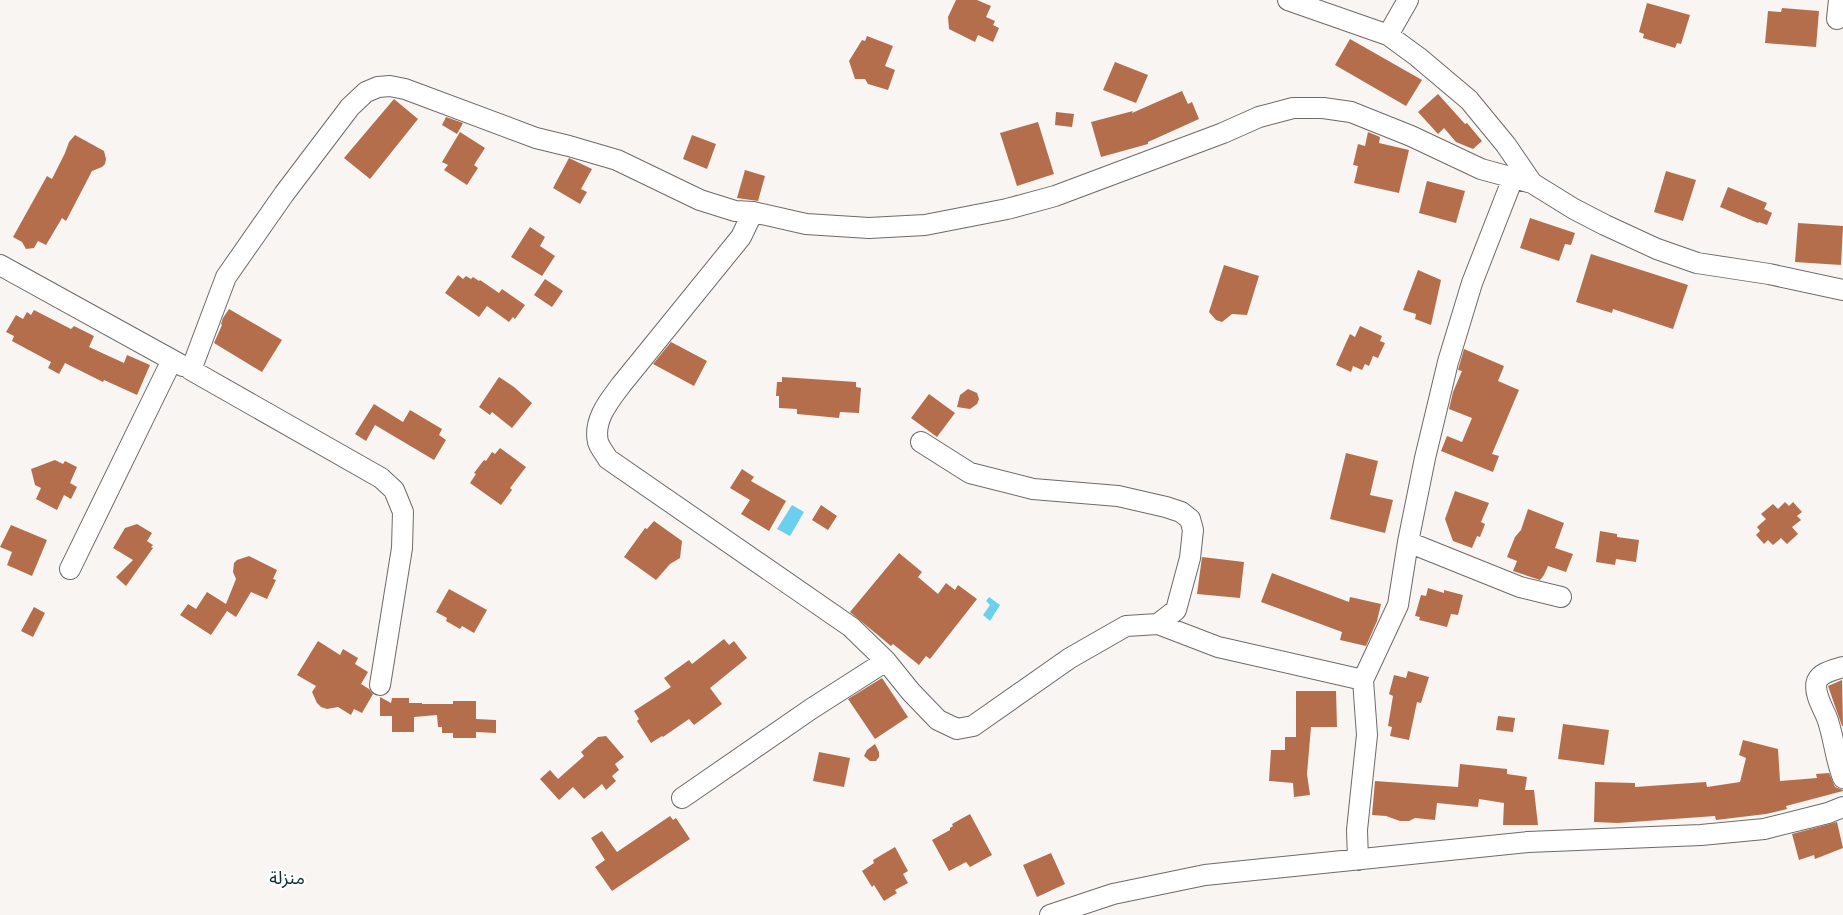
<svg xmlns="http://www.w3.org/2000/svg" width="1843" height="915" viewBox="0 0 1843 915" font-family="'Space Grotesk','Noto Sans Arabic',sans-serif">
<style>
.water{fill:#6bd0ed}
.building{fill:#b56e4b}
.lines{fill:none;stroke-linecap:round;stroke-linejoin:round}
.minor-casing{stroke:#6d6a69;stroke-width:22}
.minor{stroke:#fff;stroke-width:20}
.labels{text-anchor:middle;stroke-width:5;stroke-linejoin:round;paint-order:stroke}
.quarter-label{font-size:18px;fill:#0e2e37;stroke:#fff}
</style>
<rect width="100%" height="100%" fill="#f8f5f3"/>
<path class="water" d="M792,505l12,7 -14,24 -13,-7z
M989,597l11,8 -10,16 -7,-6 7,-10 -4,-4z"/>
<path class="building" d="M956,0h21l14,6 -5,11 9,4 -2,4 6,3 -6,14 -15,-7 -3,7 -26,-13 -1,-12z
M1647,3l43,12 -9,29 -4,-1 -2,5 -32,-10 1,-4 -5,-2z
M1782,8l37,3 -3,36 -51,-4 3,-32 13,1z
M867,36l26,10 -8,20 10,4 -7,20 -20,-6 -3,-5h-10l-6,-18 13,-21 3,1z
M1350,39l72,41 -16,26 -71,-41z
M1115,62l33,13 -12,28 -33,-13z
M1182,91l6,13 4,-2 7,17 -51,23v2l-47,13 -10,-35 42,-11 -1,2z
M1438,94l27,30 2,-1 15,18 -9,8 -17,-7 -12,-14 -6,6 -20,-22z
M394,99l24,20 -48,60 -26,-21z
M1056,112l18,2 -2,13 -17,-2z
M446,117l17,6 -6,11 -15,-9z
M1038,122l16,52 -37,12 -17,-53z
M460,132l25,16 -11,17 4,3 -11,17 -23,-15 4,-5 -6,-3z
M1368,132l12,5 -1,6 30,7 -10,43 -45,-10 4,-17 -5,-1 5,-21 7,2z
M75,135l29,16 2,8 -1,5 -3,3 -10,4 -26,50 -4,-3 -16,27 -8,-4 -4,7 -8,1 -4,-7 -9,-5 34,-61 5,3 13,-26 4,-11z
M692,135l24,9 -9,25 -24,-10z
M569,158l23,11 -11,20 6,3 -7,12 -27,-16z
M745,170l20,6 -7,25 -21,-3z
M1666,171l30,9 -13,41 -29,-9z
M1427,181l38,10 -9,32 -37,-10z
M1728,187l39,16 -3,6 8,4 -5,12 -8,-3 -1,1 -38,-16z
M1530,218l45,15 -4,12 -6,-1 -6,17 -39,-13z
M1798,223l45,3 -2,39 -46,-3z
M530,227l15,10 -5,9 15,10 -13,20 -31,-19z
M1591,254l97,31 -15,44 -60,-20 -1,4 -36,-11z
M1224,265l35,11 -12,39 -15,-1 -10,8 -6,-2 -7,-8z
M1418,270l23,10 -10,45 -16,-6 1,-5 -13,-4z
M458,275l5,4 3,-3 5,3 2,-2 6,4 1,-1 19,13 3,-4 23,16 -10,14 -2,-2 -4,5 -22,-16 -8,11 -34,-24z
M545,279l18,12 -11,16 -18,-12z
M229,309l53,31 -20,32 -48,-29 8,-18 -1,-1 2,-6z
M34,310l37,19 3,-3 20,10 -5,11 35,16 3,-8 23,10 -13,30 -33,-15 -1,2 -38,-19 -6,11 -11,-6 3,-6 -39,-21 2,-5 -8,-4 10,-17 7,4 4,-7 4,3z
M1360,326l22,10 -2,5 5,2 -7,15 -5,-2 -4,10 -4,-2 -3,6 -9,-4 -2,6 -15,-7 14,-31 5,3z
M671,342l36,19 -13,25 -41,-22z
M1464,349l40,17 -6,15 21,9 -27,64 7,2 -6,16 -52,-21 6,-15 15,6 10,-24 -23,-9 4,-17 9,-21 -4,-1z
M499,377l15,10 18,16 -20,25 -20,-16 -2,3 -11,-8z
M782,377l74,5v5l5,1 -2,25 -19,-1 -1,6 -42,-4v-5l-18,-1v-12h-3l1,-14h5z
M968,389l9,4 2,6 -2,5 -7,5 -13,-2 3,-12z
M929,394l26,19 -18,24 -26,-19z
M374,404l29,18 7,-12 32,19 -3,6 7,5 -12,20 -59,-35 -9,16 -11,-7z
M500,448l26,19 -16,21 2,2 -11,15 -31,-22 6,-9 -2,-1 10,-13 2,1 6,-9 3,2z
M1346,453l32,8 -8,34 23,5 -8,33 -55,-14z
M55,460l8,4 2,-3 12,6 -7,16 7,4 -6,12 -7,-4 -7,15 -21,-11 5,-11 -6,-3 -4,-16z
M742,469l12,8 -3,4 35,20 -17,30 -28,-17 9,-14 -20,-12z
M1455,491l34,12 -8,19 4,2 -5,13 -3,-1 -5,12 -19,-7 -8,-22z
M1785,502l4,4 4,-4 9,10 -5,4 4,4 -9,7 6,7 -11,10 -6,-6 -8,7 -5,-5 -4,4 -8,-9 4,-4 -3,-4 9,-8 -5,-5 12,-10 5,5z
M821,505l16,11 -9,14 -16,-10z
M1528,509l36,14 -9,25 18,6 -7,18 -18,-6 -4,9 -4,5 -27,-9 4,-10 -10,-4 8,-20 6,-7z
M654,521l28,20 -2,17 -10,6 -14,16 -32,-23 21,-29 2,1z
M137,524l15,9 -5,8 6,4 -2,2 2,1 -27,38 -10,-9 17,-17 -20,-12 12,-20z
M11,525l36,15 -15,36 -25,-11 5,-13 -12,-5z
M1600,531l17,3v3l22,3 -3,22 -20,-3 -1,6 -19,-3z
M899,553l23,19 -4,5 20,17 8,-11 9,7 3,-5 19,14 -47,60 -4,-3 -7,9 -26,-21 -2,2 -41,-34z
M249,556l28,14 -4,9 3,1 -9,19 -16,-7 -15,25 -9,-6 -16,24 -31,-20 8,-11 8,5 11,-17 19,12 10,-25 -3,-7 1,-9 3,-3z
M1202,557l42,5 -4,36 -43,-4z
M1272,573l77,29 1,-5 31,7 -4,17 -11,25 -26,-6 2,-8 -81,-30z
M1428,588l16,5v-3l19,5 -5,20 -7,-1 -4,13 -28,-7 1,-3 -5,-1 6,-21 5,1z
M449,589l38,21 -13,23 -12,-7 -2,3 -14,-8 1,-3 -11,-6z
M34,607l11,6 -12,24 -12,-6z
M724,639l5,6 5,-4 13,17 -37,30 12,16 -28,21 -5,-6 -26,18 -1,-1 -11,7 -14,-22 2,-2 -5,-8 37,-24 -7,-9 25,-18 3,4z
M318,641l22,14 3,-6 15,9 -3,6 13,8 -7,12 8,5 4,5 -11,19 -8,-4 -3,6 -13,-8 -11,2 -6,-2 -4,-4 -5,-11 4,-6 -19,-11z
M1408,671l21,6 -8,26 -4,-1 -8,38 -19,-4 2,-9 -4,-1 5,-30 -4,-2 5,-19 12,3z
M882,678l26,39 -33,22 -27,-40z
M1842,680l1,46h-1l-14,-40z
M1296,691h40l1,36h-26l-4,47 3,21 -16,2 -1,-14 -24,-2 2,-31h14v-13h11z
M380,697l11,6 1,-5h17v5h13v1h31v-3h23v18l20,1v13l-20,-1v6h-23v-5h-11v-6h-4l-1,-12 -23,2v15h-22v-16h-12z
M1498,716l17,2 -2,14 -17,-2z
M1563,724l46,6 -5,35 -46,-6z
M606,736l18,21 -9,7 4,6 -7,6 4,5 -10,9 -4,-6 -18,15 -11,-12 -14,13 -19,-21 10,-9 8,9 26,-23 -3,-4 17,-15z
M1743,740l35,9 2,32 37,-3 -1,-4 13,-1 6,14 8,3v1l-57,15 1,3 -21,5 -50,6 -1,-4 -97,7 -24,-1 1,-40 40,1v4l71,-5 1,5 33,-5 6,-24 -7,-3z
M875,744l4,8v5l-3,4h-6l-6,-5 3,-6z
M819,752l31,6 -6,29 -31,-6z
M1460,764l47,5v5l20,3 -2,13h9l4,35h-35l1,-22 -25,-4 -1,8 -41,-4 -2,17 -20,-2 -6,3h-9l-14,-5 -14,-1 3,-34 83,6z
M970,814l22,41 -22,12 -4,-5 -17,9 -17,-31 18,-10v-2l3,-2 -1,-2z
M670,816l3,4 3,-2 14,21 -78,52 -17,-24 10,-7 -14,-22 11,-7 15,21z
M1837,822l6,26 -28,11 -1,-4 -15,5 -7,-26z
M895,847l13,24 -5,3 5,9 -13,7 2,3 -13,8 -10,-16 -2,2 -10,-16 12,-8 -1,-3z
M1051,853l14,31 -28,13 -14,-32z"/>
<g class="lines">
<g class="minor-casing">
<path id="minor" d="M1288,0l100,35 30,22 51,43 37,45 26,38 42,26 31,16 52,24 40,14 72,11 74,16
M1837,19l2,-19
M1388,35l20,-35
M753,212l-12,25 -120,148c-12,16 -28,35 -23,57 2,6 7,12 10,17l243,168 35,34 25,31 27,28 19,9 16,-3 97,-68 56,-32 32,-2 60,23 145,33
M0,265l183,101
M921,442l49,31 63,16 85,7 48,11 15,5 9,7 3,11 -3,28 -14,52 -18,14
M1408,542l112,45 41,10
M70,569l102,-209
M1843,667c-9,3 -22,5 -26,14 -4,11 6,27 10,37 7,19 8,40 16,60
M380,685l22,-137 1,-36 -9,-22 -13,-12 -190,-108 35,-93 58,-83 66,-87 16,-15 12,-5 12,-1 15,3 131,49 33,8 48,14 83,40 35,11 18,1 53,12 63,4 56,-3 82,-16 48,-13 168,-63 36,-16 34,-9h30l28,4 60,24 70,33 51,14
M682,798l129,-89 75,-48
M1358,860l-1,-30 10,-95 -4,-55 35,-75 10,-63 17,-84 23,-96 24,-79 41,-105
M1050,915l63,-21 92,-19 323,-33 173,-7 63,-6 64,-16 15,-6"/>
</g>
<use href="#minor" class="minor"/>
</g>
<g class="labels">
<g class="quarter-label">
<text x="287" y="884">منزلة</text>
</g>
</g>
</svg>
